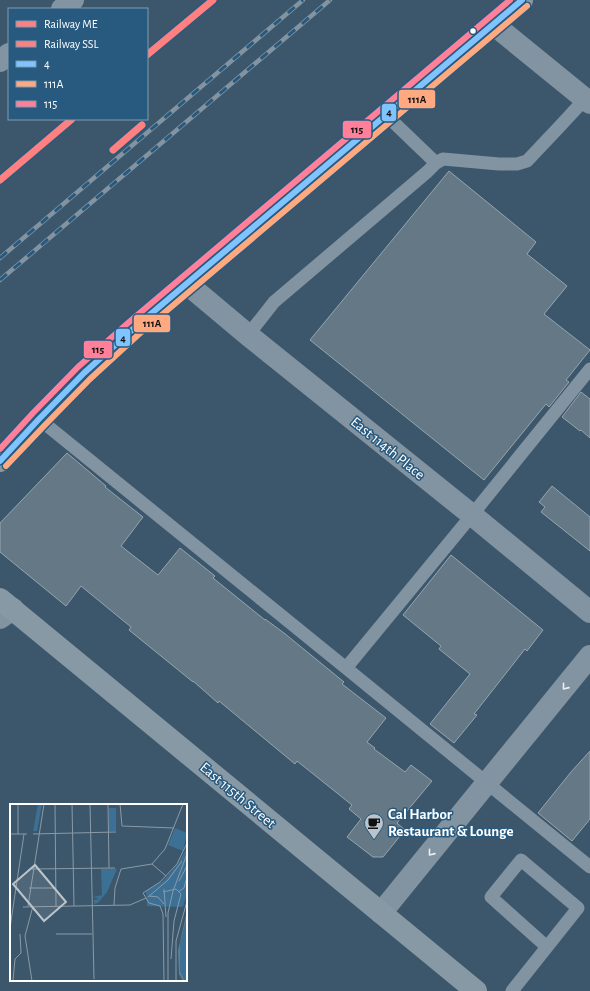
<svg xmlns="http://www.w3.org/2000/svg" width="590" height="991" viewBox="0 0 590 991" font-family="'Alegreya Sans',sans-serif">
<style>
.building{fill:#647886;stroke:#95a5b0}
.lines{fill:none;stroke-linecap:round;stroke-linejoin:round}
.lane{stroke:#8293a1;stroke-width:13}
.street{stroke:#8293a1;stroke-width:22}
.secondary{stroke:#8899a6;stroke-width:22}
.rail-casing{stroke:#8293a1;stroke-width:4.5}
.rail{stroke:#285a7f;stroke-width:3;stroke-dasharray:9;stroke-linecap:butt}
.bus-1-casing{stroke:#285a7f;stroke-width:9}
.bus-2-casing{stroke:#285a7f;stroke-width:9}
.bus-3-casing{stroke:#285a7f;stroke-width:9}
.bus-1{stroke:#80c4ff;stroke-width:6}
.bus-2{stroke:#ffa980;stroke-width:6}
.bus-3{stroke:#ff8098;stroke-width:6}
.rail-1-casing{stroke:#285a7f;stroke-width:10}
.rail-2-casing{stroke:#285a7f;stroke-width:10}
.rail-1{stroke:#ff8080;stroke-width:7}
.rail-2{stroke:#ff8080;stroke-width:7}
.oneway{stroke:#eceff1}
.bus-dot{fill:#fff;stroke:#285a7f;stroke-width:1.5}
.labels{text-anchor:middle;stroke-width:3;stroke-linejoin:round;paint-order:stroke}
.street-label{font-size:15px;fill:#fff;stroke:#285a7f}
.poi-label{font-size:15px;font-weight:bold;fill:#fff;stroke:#285a7f;text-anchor:start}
.inset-road{fill:none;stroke:#8a9aa6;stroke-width:1}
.view{fill:#bbc4cb;fill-opacity:0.15;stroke:#bbc4cb;stroke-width:2}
.inset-edge{fill:none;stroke:#fff;stroke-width:2}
.line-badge{stroke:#285a7f;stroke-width:1.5}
.pale-badge-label{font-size:11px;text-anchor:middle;font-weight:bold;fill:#111}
</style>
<rect width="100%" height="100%" fill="#3c576b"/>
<path class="building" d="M449,171l87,71 -9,12 40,32 -23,28 46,36 -24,30 3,2 -20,25 -3,-3 -62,76 -174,-140z
M581,392l9,7v39l-9,-8 -1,1 -18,-14z
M67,453l39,33 -1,1 38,30 -22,29 37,29 22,-27 35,28 -2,2 52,42v-1l19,14 60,49 -2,2 44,34 -19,24 8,6 -1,1 31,23 6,-7 21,16 -35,42 8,7 -22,27h-10l-26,-20 14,-18 -12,-10 3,-4 -55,-44 -2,3 -76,-63 -1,2 -25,-22v1l-64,-52 2,-3 -50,-41 -15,20 -66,-54v-29z
M552,486l38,31v34l-49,-39 4,-5 -6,-5z
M451,555l92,75 -16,21 -2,-2 -51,65 3,1 -23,28 -24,-19 40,-50 -31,-25 2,-3 -38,-31z
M590,751v68l-18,22 -34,-28 33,-41z"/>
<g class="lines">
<path class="lane" d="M386,115l50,48
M248,335l26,-33 153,-130 9,-9 7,-4 56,5h18l10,-3 34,-36 24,-26
M39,419l307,249 244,199
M346,668l126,-153 118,-146
M512,991l66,-83 -57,-48 -30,37 56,50"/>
<path class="street" d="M62,9l11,-9
M493,24l97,79
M0,61l9,-7
M186,283l62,52 224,180 118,97
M0,618l13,-9
M381,913l209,-257"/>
<path class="secondary" d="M0,461l39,-42 45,-46 49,-44 389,-329
M0,599l476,392"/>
<g class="rail-casing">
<path id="rail" d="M0,258l303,-258
M0,280l330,-280"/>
</g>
<use href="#rail" class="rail"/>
<g class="bus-1-casing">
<path id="bus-1" d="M0,461l39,-42 45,-46 49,-44 389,-329"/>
</g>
<g class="bus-2-casing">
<path id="bus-2" d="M6,466l39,-41 45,-46 48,-44 389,-329"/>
</g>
<g class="bus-3-casing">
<path id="bus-3" d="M0,449l33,-36 45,-46 50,-44 382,-323"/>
</g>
<use href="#bus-1" class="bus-1"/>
<use href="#bus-2" class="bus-2"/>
<use href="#bus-3" class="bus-3"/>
<g class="rail-1-casing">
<path id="rail-1" d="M147,55l66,-55
M0,180l72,-61"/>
</g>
<g class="rail-2-casing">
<path id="rail-2" d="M113,150l29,-25"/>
</g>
<use href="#rail-1" class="rail-1"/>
<use href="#rail-2" class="rail-2"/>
</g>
<defs><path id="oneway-chevron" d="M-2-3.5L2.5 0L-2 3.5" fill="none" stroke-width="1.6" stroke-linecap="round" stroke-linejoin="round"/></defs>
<g class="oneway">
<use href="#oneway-chevron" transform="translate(565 687) rotate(129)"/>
<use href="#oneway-chevron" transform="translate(431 853) rotate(129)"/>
</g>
<defs>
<g id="cafe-pin" transform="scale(1)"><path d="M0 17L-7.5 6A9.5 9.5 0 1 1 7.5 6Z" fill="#bbc4cb" stroke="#285a7f"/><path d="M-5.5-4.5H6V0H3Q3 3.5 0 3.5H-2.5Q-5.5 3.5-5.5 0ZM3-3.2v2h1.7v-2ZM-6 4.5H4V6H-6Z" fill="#111"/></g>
</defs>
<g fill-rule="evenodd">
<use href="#cafe-pin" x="374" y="823"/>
</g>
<circle class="bus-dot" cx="473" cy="31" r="3.5"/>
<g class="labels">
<g class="street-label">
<text transform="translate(388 448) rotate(39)" y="5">East 114th Place</text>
<text transform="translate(238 795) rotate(40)" y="5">East 115th Street</text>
</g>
<g class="poi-label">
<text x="388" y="819">Cal Harbor<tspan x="388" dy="17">Restaurant &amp; Lounge</tspan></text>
</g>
</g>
<g transform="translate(10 804)">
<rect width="177" height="177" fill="#3c576b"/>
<path d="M99,4h7v23h-7zM165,24l12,5 -4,18 -15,-6zM177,43v47l-4,13 -36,-1 -1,-15 17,-10 15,-17zM91,65h16l-10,23 -9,11 -4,1v-4l5,-1 -6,-2 9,-2zM177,113v64h-2l-5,-10v-27z" fill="#3d7095"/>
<path d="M28,0h4l-5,27h-4z" fill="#3d7095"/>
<path d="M177,107v6l-7,27v27l5,10h-2l-4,-7 -1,-23z" fill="#5e8099"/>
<path class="inset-road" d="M8,0v30M45,0l1,102M62,0l2,102M80,0l4,175M98,0l1,64M110,0l2,22 52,2M0,30h17M23,30l83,-2M142,60l14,12M22,65l83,-1M169,77l8,-15M19,84h27M154,85l2,28M153,88l13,-3 5,5 -7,27 -3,38M168,88l6,-4 3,-11M139,92l9,1 6,7M138,93l20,-17 14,-19M104,101l1,-17 6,-19 31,-5 13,-15 18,-45M18,102l16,-102M13,103l107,-2 16,-7M0,124l14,-94M46,130h36M5,155l6,-6 -1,-19M3,177l2,-22M22,177l-7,-45 8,-30M154,177l-1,-67 -3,-8 -11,-3 -6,-10 17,-11 17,-18 10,-21M158,177v-68l5,-22 14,-37M166,177v-40l11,-40"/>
<path class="view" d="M25,61l31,37 -22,19 -31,-37z"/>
<rect width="177" height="177" class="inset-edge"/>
</g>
<g class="line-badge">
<rect x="398" y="89" width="38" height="20" rx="4" fill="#ffa980"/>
<rect x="381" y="103" width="16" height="19" rx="4" fill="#80c4ff"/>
<rect x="342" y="120" width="30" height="19" rx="4" fill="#ff8098"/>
<rect x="133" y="314" width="38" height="19" rx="4" fill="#ffa980"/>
<rect x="115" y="328" width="16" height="19" rx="4" fill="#80c4ff"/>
<rect x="83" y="340" width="30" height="19" rx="4" fill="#ff8098"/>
</g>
<g class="pale-badge-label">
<text x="417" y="103">111A</text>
<text x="389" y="116">4</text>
<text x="357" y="133">115</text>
<text x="152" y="327">111A</text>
<text x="123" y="342">4</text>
<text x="98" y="353">115</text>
</g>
<rect x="8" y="8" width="140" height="112" fill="#285a7f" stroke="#7e9cb2"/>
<rect x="16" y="21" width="20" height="6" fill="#ff8080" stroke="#7e9cb2"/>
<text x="44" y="28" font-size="12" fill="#ffffff">Railway ME</text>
<rect x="16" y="41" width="20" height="6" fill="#ff8080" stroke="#7e9cb2"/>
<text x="44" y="48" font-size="12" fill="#ffffff">Railway SSL</text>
<rect x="16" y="61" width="20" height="6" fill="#80c4ff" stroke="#7e9cb2"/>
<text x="44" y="68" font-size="12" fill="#ffffff">4</text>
<rect x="16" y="81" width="20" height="6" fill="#ffa980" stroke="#7e9cb2"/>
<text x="44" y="88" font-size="12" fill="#ffffff">111A</text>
<rect x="16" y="101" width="20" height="6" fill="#ff8098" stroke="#7e9cb2"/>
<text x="44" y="108" font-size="12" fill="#ffffff">115</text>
</svg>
